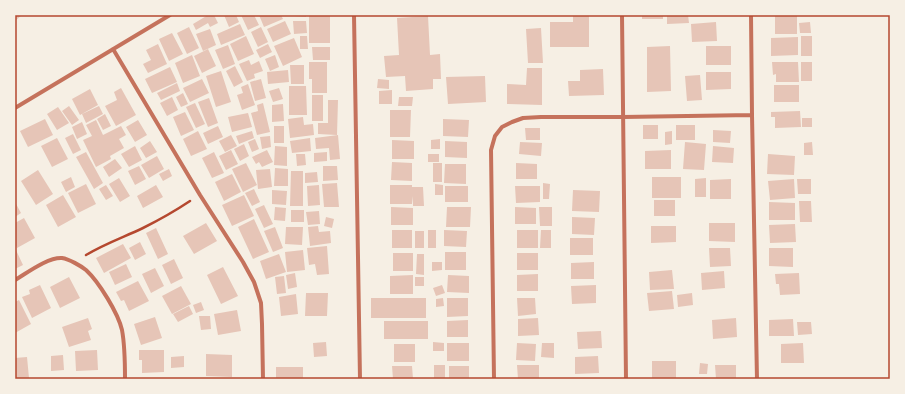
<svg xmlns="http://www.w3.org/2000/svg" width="905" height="394" viewBox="0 0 905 394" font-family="'Space Grotesk',sans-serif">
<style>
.building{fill:#e6c5b7}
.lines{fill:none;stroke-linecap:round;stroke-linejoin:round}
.path{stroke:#b5482f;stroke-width:2.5}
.minor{stroke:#c5725c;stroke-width:4}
.neatline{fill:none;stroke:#b5482f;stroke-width:1.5}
</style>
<rect width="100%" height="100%" fill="#f6efe4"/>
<path class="building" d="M15,15h7l-7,6z
M208,15h6l4,8 -8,4 -2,-4 -12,7 -3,-6z
M224,15h12l3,7 -10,5z
M241,15h13l5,10 -11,5z
M259,15h22l2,4 -19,8z
M294,15h12v2l-12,-1z
M309,15h21v28h-21z
M573,15h16v32h-39v-25h23z
M642,15h21v4h-21z
M667,15h21l1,8 -22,1z
M775,15h22v19h-22z
M428,16l2,39 10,-1 1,25h-8v10l-27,2 -1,-15 -19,1 -2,-21 15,-1 -2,-37z
M285,21l6,13 -18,8 -6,-13z
M293,21h13l1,12 -13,1z
M716,22l1,19 -25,1 -1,-18z
M810,22l1,11h-11l-1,-10z
M240,24l5,11 -24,10 -4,-11z
M189,27l10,21 -12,6 -10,-21z
M261,27l7,15 -10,5 -7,-15z
M541,28l2,35h-15l-2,-34z
M210,29l6,16 -13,6 -7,-17z
M172,33l11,21 -14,7 -10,-22z
M246,36l8,18 -16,7 -8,-17z
M300,36h7l1,13h-8z
M801,36h11v20h-11z
M798,37v18l-27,1v-18z
M294,38l8,19 -19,9 -9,-20z
M158,44l9,20 -19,9 -5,-9 8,-4 -5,-10z
M268,44l4,8 -12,6 -4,-8z
M228,45l7,19 -12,5 -8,-19z
M670,46l1,45 -24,1v-45z
M706,46h25v19h-25z
M312,47h18v13h-17z
M208,49l8,17 -14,7 -8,-17z
M192,55l8,21 -17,7 -8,-20z
M275,55l4,12 -9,4 -5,-12z
M249,60l2,5 8,-4 4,10 -9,3 1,4 -8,3 -8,-17z
M309,62h18v31h-15v-14h-3z
M772,62h26l1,20h-23v-8l-3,1z
M801,62h11v19h-11z
M290,65h14v19h-13z
M235,66l8,16 -9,5 -8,-16z
M170,67l7,15 -25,11 -7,-14z
M527,68h15v37l-35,-1v-20l19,1z
M603,69l1,26 -35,1 -1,-15h12v-11z
M288,70l1,12 -21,2 -1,-12z
M221,71l10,31 -15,5 -10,-31z
M706,72h25v17l-25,1z
M700,75l2,25 -15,1 -2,-25z
M485,76l1,26 -38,2 -2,-27z
M202,79l7,14 -19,9 -7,-14z
M261,79l5,19 -11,3 -5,-19z
M378,79l11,1v9l-12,-1z
M177,83l3,8 -19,9 -4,-7z
M248,84l7,21 -13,5 -5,-15 6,-2 -2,-6z
M774,85h25v17h-25z
M289,86h17l1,29h-18z
M121,88l15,27 -20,11 -11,-20 12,-6 -3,-8z
M279,88l4,11 -10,3 -4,-11z
M90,89l8,16 -18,10 -8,-16z
M392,90v14h-13v-13z
M183,93l5,11 -7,3 -5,-10z
M312,95h11v26h-11z
M172,97l6,13 -11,6 -7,-13z
M399,97h14l-1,9h-14z
M209,98l9,25 -10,4 -10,-25z
M328,100h10l-1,35 -19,-1v-11h10z
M195,103l10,21 -9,4 -10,-21z
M263,103l7,29 -13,3 -6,-22 7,-2 -1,-6z
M283,104l1,17 -12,1v-17z
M69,106l10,14 -7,5 -10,-14z
M99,106l4,8 -17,9 -4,-9z
M58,107l11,16 -12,7 -10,-16z
M390,110h21l-1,27h-20z
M800,111l1,16 -26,1v-11h-4v-5z
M185,112l9,18 -13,6 -8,-19z
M248,113l4,14 -20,5 -4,-15z
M105,114l6,12 -8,4 -6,-11z
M303,117l1,8 9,-1 1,11 -24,3 -2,-19z
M802,118h10v9h-10z
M45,119l8,16 -25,12 -8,-16z
M443,119l26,1 -1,17 -25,-1z
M96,120l7,15 18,-9 5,9 -7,4 5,9 -14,8 1,3 -15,8 -13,-27 9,-4 -6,-11z
M138,120l9,15 -12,7 -9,-15z
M82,122l5,12 -10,5 -5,-12z
M643,125h15v14h-15z
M676,125h19v15h-19z
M218,126l5,11 -15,7 -5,-11z
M274,126h10v17h-10z
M525,128h15v12h-14z
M713,130l18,1 -1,12 -17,-1z
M198,131l9,18 -16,7 -8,-17z
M252,131l2,7 -15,6 -3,-8z
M672,131v13l-7,1v-13z
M73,134l8,16 -8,4 -8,-16z
M231,135l6,11 -12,6 -6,-11z
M338,135l2,24 -10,1 -1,-12 -13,1 -1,-11z
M270,136l1,11 -9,2 -2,-12z
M57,138l11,21 -16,8 -11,-21z
M310,138l1,13 -19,2 -2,-12z
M255,139l4,10 -7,3 -4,-10z
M440,139v10h-9v-9z
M392,140l22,1v18h-22z
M150,141l7,11 -11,6 -6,-10z
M445,141l22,1v16l-22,-1z
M520,142l22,1 -1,13 -22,-2z
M685,142l21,2 -2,26 -21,-1z
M812,142l1,13h-9v-12z
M244,144l5,12 -9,5 -6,-12z
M135,146l7,14 -13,7 -8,-13z
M275,146l12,1v19l-13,-1z
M713,146l21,2 -1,15 -21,-1z
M231,150l7,14 -12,6 -7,-14z
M267,150l6,12 -11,5 -3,-5 -3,2 -4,-7z
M671,150v19h-26v-18z
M86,152l17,31 -9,6 -18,-32z
M214,152l10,21 -12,5 -10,-20z
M327,152v9l-13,1v-9z
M296,154h9l1,11 -9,1z
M428,154h11v8h-11z
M768,154l27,2 -1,19 -27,-1z
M157,156l7,13 -15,9 -8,-13z
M115,159l7,9 -13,9 -6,-10z
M392,162l20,1v18l-21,-1z
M246,163l11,22 -14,7 -11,-23z
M433,163h9v19h-9z
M516,163l21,1v15h-21z
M445,164h21v20l-22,-1z
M139,166l7,13 -11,6 -7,-14z
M323,166h14l1,14 -15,1z
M275,168l13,1v17h-14z
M169,169l3,7 -9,5 -4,-7z
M270,169l2,18 -14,2 -2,-19z
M38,170l15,24 -17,11 -15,-24z
M291,171h12v35h-13z
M317,172l1,10 -13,1v-10z
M232,174l9,18 -17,9 -9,-19z
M71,177l4,10 -9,5 -5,-10z
M652,177h29v21h-29z
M119,178l11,18 -10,6 -11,-18z
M706,178v19h-11v-18z
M731,179v20h-21v-19z
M794,179l1,19 -25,2 -2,-19z
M797,179h14v15h-13z
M337,183l2,24h-15l-2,-23z
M543,183l7,1 -1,15h-6z
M86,184l10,20 -18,9 -10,-20z
M435,184l8,1v10h-8z
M106,185l7,11 -7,4 -7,-11z
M156,185l7,12 -20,11 -6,-12z
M319,185l1,20 -12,1 -1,-20z
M390,185h22v2h11l1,19h-11v-10l-1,8h-22z
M445,186h23v16h-23z
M515,186h25v16l-24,1z
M254,189l6,13 -8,4 -7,-13z
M272,190l15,1 -1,14 -14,-1z
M573,190l27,1 -1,21 -27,-1z
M63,195l13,22 -18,10 -12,-22z
M244,195l10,21 -22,10 -10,-21z
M654,200h21v16h-21z
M799,201h12l1,21h-12z
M15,202l6,11 -6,4z
M769,202l26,1v17h-26z
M264,205l9,19 -9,4 -9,-19z
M275,207l11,1 -1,13 -11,-1z
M391,207l22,1v17h-22z
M447,207h24l-1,20h-24z
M515,207l21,1v16h-21z
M539,207h13v19h-12z
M291,210h13v12h-13z
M319,211l1,13 -12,1 -2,-13z
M326,217l8,2 -2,9 -8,-2z
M572,217l23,1 -1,17 -22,-1z
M24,218l11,20 -18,10 -2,-5v-20z
M254,219l15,33 -16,7 -15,-32z
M206,223l11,18 -23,13 -11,-18z
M709,223h26v19l-26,-1z
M795,224l1,18 -26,1 -1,-18z
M318,226l1,6 11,-1 1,12 -21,3 -2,-19z
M651,226h25v16l-25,1z
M275,227l8,21 -10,4 -9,-21z
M286,227h17l-1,18 -17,-1z
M156,228l12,26 -10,5 -12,-26z
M392,230h20v18h-20z
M428,230h8v18h-8z
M444,230l23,1 -1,16 -22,-1z
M517,230h21v18h-21z
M541,230h10v18h-11z
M415,231h9v17h-9z
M570,238h23v17h-23z
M140,242l6,12 -11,6 -6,-12z
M123,244l8,14 -27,15 -8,-15z
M327,246l2,28 -12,1 -2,-11 -6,1 -2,-17z
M15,248l8,17 -8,4z
M709,248h21l1,18 -21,1z
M769,248h24v19l-24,-1z
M303,250l2,20 -18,2 -2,-20z
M445,252h21v18h-21z
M393,253h20v18h-20z
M517,253h21v17h-21z
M279,254l7,18 -20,7 -6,-18z
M417,254h7v21l-8,-1z
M174,259l9,19 -12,6 -9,-19z
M432,262h10v8l-10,1z
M594,262v17h-23v-16z
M126,264l6,13 -17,8 -6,-13z
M223,267l15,29 -17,8 -14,-29z
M155,268l9,18 -13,7 -9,-19z
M672,270l2,19 -24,1 -1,-18z
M724,271l1,17 -23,2 -1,-17z
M295,273l2,14 -9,2 -2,-14z
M799,273l1,21 -20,1 -1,-11h-3l-1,-10z
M538,274v17h-21v-16z
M413,275v19h-23v-18z
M448,275l21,1v17l-22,-1z
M284,276l2,17 -9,1 -2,-17z
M69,277l11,21 -20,10 -10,-21z
M415,277h9v9h-9z
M138,281l11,20 -20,10 -5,-11 -3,1 -5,-9z
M40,285l11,23 -19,10 -10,-21 8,-3 -1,-4z
M442,285l3,8 -9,3 -3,-8z
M596,285v18l-24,1 -1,-18z
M181,286l10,18 -19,10 -10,-18z
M672,291l2,18 -25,2 -2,-18z
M306,293h22l-1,23h-22z
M692,293l1,12 -15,2 -1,-12z
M296,294l2,20 -17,2 -2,-19z
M371,298h55v20h-55z
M443,298l1,8 -8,1v-8z
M447,298h21v18l-21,1z
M517,298h18l1,16 -18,2z
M19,300l12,24 -16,9v-31z
M201,302l3,8 -8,3 -3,-8z
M189,306l4,8 -15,8 -5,-8z
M237,310l4,21 -23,4 -4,-21z
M199,316h11l1,13 -10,1z
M155,317l7,21 -21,7 -7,-21z
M88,318l4,11 -4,2 3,9 -22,7 -7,-20z
M538,318l1,17 -21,1v-17z
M736,318l1,19 -24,2 -1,-19z
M793,319l1,17h-25v-16z
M468,320v17h-21v-16z
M384,321h44v18h-44z
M797,322h14l1,12 -14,1z
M601,331l1,17 -24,1 -1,-17z
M326,342l1,14 -13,1 -1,-14z
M433,342l11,1v8h-11z
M447,343h22v18h-22z
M517,343l19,1 -1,17 -19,-1z
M542,343h12v15l-13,-1z
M803,343l1,20h-23v-19z
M394,344h21v18h-21z
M97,350l1,20 -22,1 -1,-20z
M139,350h25v22l-22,1v-13h-3z
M206,354l26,1v22l-26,-1z
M63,355l1,15 -13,1v-15z
M184,356v11l-13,1v-11z
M598,356l1,17 -24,1v-17z
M27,357l2,21 -14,1v-21z
M652,361h24v18h-24z
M700,363l8,1 -1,10h-8z
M434,365h11v14h-11z
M517,365h22v14h-21z
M715,365h21v14h-20z
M392,366h20l1,13h-20z
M449,366h20v13h-20z
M276,367h27v12h-27z"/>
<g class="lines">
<path class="path" d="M86,255c18,-11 38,-18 57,-27 16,-8 32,-17 47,-27"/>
<path class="minor" d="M354,15l6,364
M622,15l4,364
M751,15l1,100 5,264
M113,49l87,146 43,67 11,20 7,21 1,21 1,55
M15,108l155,-93
M15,280c12,-7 33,-23 47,-22 7,1 19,8 24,12 13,12 32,43 36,60 3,16 3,33 3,49
M494,379l-3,-229 4,-14 7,-9 10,-5 11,-4 18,-1h82l129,-2"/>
</g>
<rect width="905" height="394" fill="none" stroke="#f6efe4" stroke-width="32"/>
<rect x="16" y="16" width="873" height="362" class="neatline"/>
</svg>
